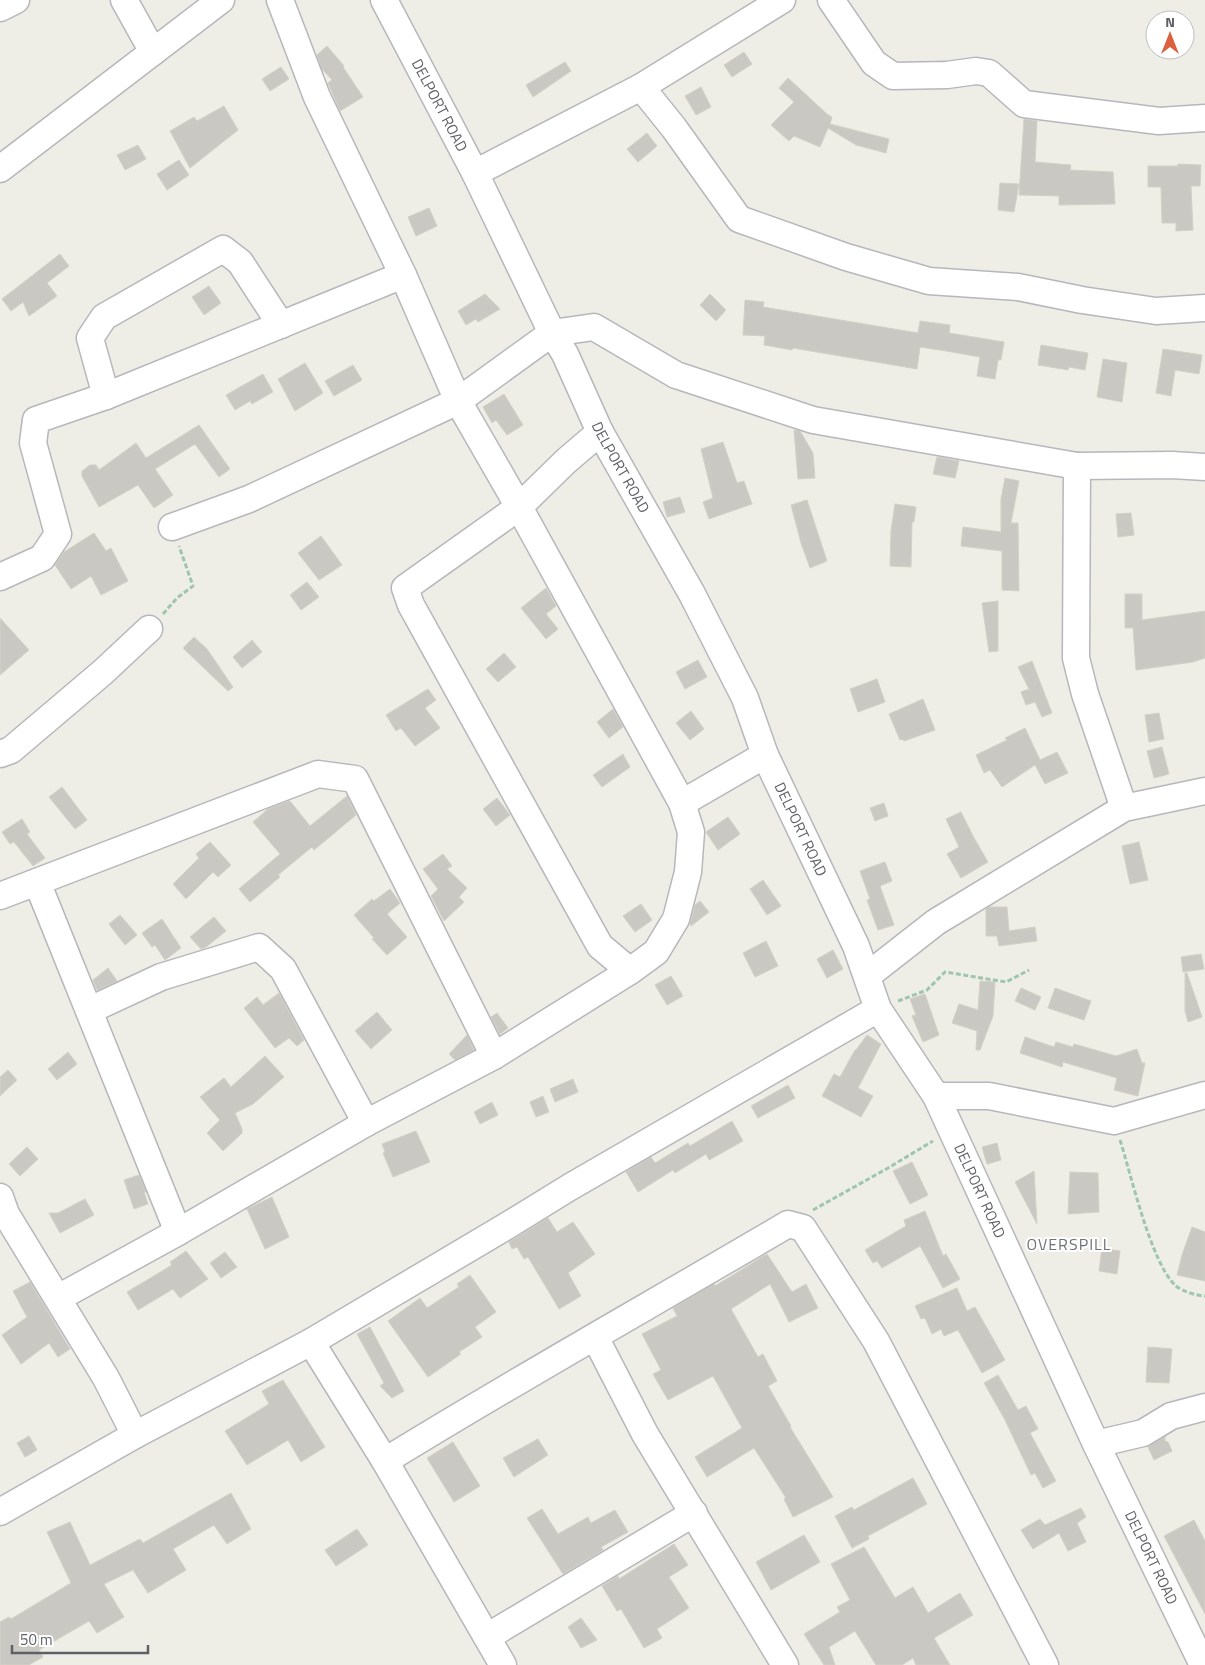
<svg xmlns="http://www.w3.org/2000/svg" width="1205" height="1665" viewBox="0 0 1205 1665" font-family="'Titillium Web',sans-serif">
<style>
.building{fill:#cac8c2;stroke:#d3d1c5}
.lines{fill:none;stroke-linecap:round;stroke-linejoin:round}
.minor-casing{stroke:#b6b7bc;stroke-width:29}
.path{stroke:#9ec5ae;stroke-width:3;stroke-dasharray:5 2.5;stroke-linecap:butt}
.minor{stroke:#fff;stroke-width:26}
.labels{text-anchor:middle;stroke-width:4;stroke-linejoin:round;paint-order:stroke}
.street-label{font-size:15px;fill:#5e6065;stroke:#fff}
.neighbourhood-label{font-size:16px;letter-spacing:1px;fill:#6f7277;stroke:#fff}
</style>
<rect width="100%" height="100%" fill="#efeee6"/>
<path class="building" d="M327,46l17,20 -1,1 20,30 -23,14 -12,-28 4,-3 -10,-11 -5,-14z
M744,52l8,12 -20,13 -8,-12z
M565,62l6,9 -38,26 -7,-12z
M281,67l8,12 -19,12 -8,-12z
M788,78l39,36 5,3 -2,7 59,15 -3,14 -30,-8 -28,-17 -8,19 -26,-11 -5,5 -18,-16 23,-23 -15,-14z
M701,87l10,20 -15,8 -11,-19z
M224,106l14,24 -48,38 -20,-37 24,-14 3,4z
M1024,119l13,2 -2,41 36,3 -1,5 43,2 2,32 -56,1v-9l-40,-1z
M647,133l10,13 -19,16 -11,-13z
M138,145l8,14 -21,11 -8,-15z
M179,160l10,15 -22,15 -10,-16z
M1178,164l23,1 -1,21h-9l2,44 -17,1v-8h-14l-1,-36h-13v-21h30z
M1000,183l19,1 -5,28 -16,-2z
M429,208l8,18 -21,10 -8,-19z
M60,254l9,12 -22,17 10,13 -28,20 -6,-14 -12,9 -9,-12z
M209,286l12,17 -17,12 -12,-18z
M485,294l15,15 -22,13 -2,-3 -10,6 -8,-14z
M710,294l16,16 -10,11 -16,-16z
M745,300l19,2 -1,5 155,26 2,-12 30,4 -1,8 55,9 -3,18h-3l-3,19 -18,-3 3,-19 -34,-6 -26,-4 -3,22 -124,-21 -1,2 -28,-5 1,-9 -22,-1z
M1041,345l47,8 -3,17 -16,-3 -1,3 -30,-5z
M1163,349l39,6 -3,19 -24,-4 -4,26 -15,-3z
M1103,359l24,4 -5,39 -25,-5z
M305,363l18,30 -28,18 -17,-32z
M353,365l9,15 -28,16 -9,-15z
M263,374l10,18 -21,12 -2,-3 -15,9 -9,-15z
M504,394l19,31 -16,10 -11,-15 -4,3 -9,-16z
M199,425l31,44 -11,8 -24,-33 -40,25 18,26 -19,13 -16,-23 -39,22 -17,-31v-5l8,-6h6l3,5 37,-27 10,15z
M794,430l6,1 13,22 2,25 -17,1z
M723,442l14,41 7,-2 8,23 -43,15 -6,-17 10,-4 -12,-49z
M937,457l22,4 -4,17 -22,-4z
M1005,478l14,3 -8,42h7l1,68 -17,-1v-39l-41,-5 2,-19 38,5v-33z
M680,497l5,15 -18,5 -4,-15z
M807,500l20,61 -17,7 -9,-25 -10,-38z
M895,504l21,3 -2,15h-2l-1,45 -21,-1 1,-36z
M1131,513l3,22 -16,2 -2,-23z
M94,533l12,18 5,-3 17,33 -27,14 -10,-19 -20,13 -16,-24 9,-13z
M321,536l21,29 -23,15 -21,-27z
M307,582l12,15 -18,13 -11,-15z
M546,588l10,18 -10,8 12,15 -12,10 -25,-31z
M1125,594h17v26l63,-9v47l-12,4 -57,8 -3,-42h-8z
M998,601v50l-9,1 -7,-49z
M0,618l29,32 -29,25z
M194,637l13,12 26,38 -5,4 -45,-43z
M252,640l10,12 -20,16 -9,-11z
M504,653l12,14 -18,15 -12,-13z
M698,660l9,17 -22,12 -9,-17z
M1032,661l20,52 -10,4 -7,-15 -9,3 -5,-13 8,-3 -11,-22z
M877,679l8,23 -27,10 -8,-23z
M428,689l8,11 -11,8 15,20 -25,18 -14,-18 -5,3 -10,-16z
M923,699l12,31 -31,11 -2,-2 -2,1 -11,-26z
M613,709l10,18 -14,11 -12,-16z
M691,711l13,18 -14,11 -14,-17z
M1159,713l5,26 -15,3 -4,-27z
M1025,728l15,32 17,-8 11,21 -23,11 -10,-19 -33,22 -12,-17 -6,3 -8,-18 31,-15 -2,-2z
M1162,747l7,27 -15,4 -7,-27z
M623,754l7,13 -28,20 -9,-12z
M62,787l25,33 -12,9 -26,-32z
M347,796l9,19 -42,35 -2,-3 -34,28 2,2 -30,25 -11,-13 41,-35 -27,-32 15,-13 22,-8 20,25z
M497,798l13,17 -14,11 -13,-17z
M884,803l4,13 -13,5 -5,-13z
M961,812l12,24 15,26 -27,16 -14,-24 12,-7 -13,-28z
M728,817l12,17 -22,16 -12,-18z
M22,819l8,13 -3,2 18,24 -12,8 -19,-24 -4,2 -8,-12z
M210,842l21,23 -13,12 -5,-5 -27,27 -13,-15 26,-26 -3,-4z
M1139,842l9,38 -18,4 -8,-38z
M443,854l9,12 -5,3 20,19 -8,9 5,5 -20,19 -13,-25 7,-7 -15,-20z
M885,862l7,19 -12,5 14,39 -16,5 -11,-30 3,-1 -10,-28z
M763,880l18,26 -14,9 -17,-26z
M390,889l10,14 -13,11 20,23 -20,18 -15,-16 2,-1 -20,-23 18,-16 2,2z
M700,901l9,11 -18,14 -1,-2 5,-19z
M641,904l11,16 -17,12 -12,-16z
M989,907h18l2,24 26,-4 2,14 -38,5 -2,-10h-11v-27z
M120,915l17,20 -12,10 -16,-21z
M214,917l12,14 -20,16 -5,2 -11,-12z
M162,919l19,29 -16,12 -10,-15 -3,2 -10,-14z
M766,941l12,25 -23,11 -12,-24z
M833,950l10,19 -16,9 -10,-19z
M1201,954l3,15 -21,3 -2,-15z
M108,968l9,13 -20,9 -4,-10z
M1185,973h2l15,44 -14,5 -3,-11z
M671,976l12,20 -16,9 -12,-20z
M980,981l15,1 -2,34 -13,34h-4l1,-19 -25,-8 7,-19 19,6z
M1021,988l20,9 -6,13 -20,-9z
M1055,988l36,13 -7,19 -36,-12z
M279,993l25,47 -7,6 -8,-8 -14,10 -31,-40 13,-11 6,8z
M925,994l14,41 -16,7 -11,-26 4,-1 -6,-16z
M377,1012l15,18 -21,19 -16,-18z
M497,1013l11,15 -8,6 -9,-17z
M467,1035l7,15 -19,10 -6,-6z
M867,1035l14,9 -23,44 15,8 -12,21 -39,-21 12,-22 6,3 15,-27h1z
M1025,1037l29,10 2,-5 17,5 1,-3 42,12 21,-7 5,14h3l-7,33 -24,-6 3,-12 -54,-16 -1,5 -42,-14z
M68,1052l9,12 -20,16 -9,-11z
M265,1056l19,21 -31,27 -18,9 7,16v4l-19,18 -16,-18 13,-13 -20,-23 24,-19 7,9z
M8,1070l9,10 -17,16v-19z
M573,1079l5,13 -23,10 -5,-13z
M788,1085l7,13 -37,20 -7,-12z
M543,1096l6,16 -13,5 -6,-15z
M492,1102l6,13 -18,9 -6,-12z
M732,1121l11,20 -34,19 -3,-6 -31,19 -2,-3 -35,22 -12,-20 25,-15 4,6 33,-20 2,3z
M416,1131l14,31 -37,15 -10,-24 2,-1 -3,-8z
M997,1143l4,17 -14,4 -5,-17z
M27,1147l11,12 -18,17 -11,-12z
M912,1162l16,33 -18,9 -17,-33z
M1034,1171l3,53 -22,-42z
M1070,1172l28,1 1,39 -31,2z
M139,1175l7,17h-2l4,12 -14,5 -10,-29z
M272,1197l17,40 -24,12 -18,-40z
M85,1199l9,16 -34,18 -11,-20h9z
M925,1211l18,45 3,-2 14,25 -17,9 -23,-42 -38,22 -5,-7 -4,2 -8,-13 41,-24 -2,-6z
M548,1218l9,14 16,-10 22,32 -27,19 13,23 -22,13 -31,-52 -4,2 -7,-12 -5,2 -3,-7z
M1192,1227l13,5v49l-28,-6 5,-20z
M1102,1248l18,3 -3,23 -18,-3z
M186,1251l22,28 -28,19 -7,-9 -35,21 -11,-18 45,-27 -2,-3z
M225,1252l12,15 -16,11 -11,-15z
M767,1254l25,38 14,-8 12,24 -29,14 -19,-38 -39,25 27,48 5,-3 14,27 -9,5 23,40 -1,1 43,70 -40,20 -9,-18 2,-1 -32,-50 -47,29 -12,-20 47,-29 -29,-52 -45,24 -15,-26 8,-4 -19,-36 35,-18 -4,-8 41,-24 1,2z
M470,1275l26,37 -21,15 7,10 -23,15 2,2 -33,23 -40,-56 32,-23 7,10 32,-21 -2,-3z
M30,1282l40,67 -12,8 -9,-14 -28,21 -19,-29 25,-18 -14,-26z
M957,1288l10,23 8,-4 30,53 -23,13 -24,-43 -14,6 -3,-7 -9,5 -7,-16 -4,1 -6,-13z
M370,1327l34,64 -12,7 -12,-12 4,-3 -27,-49z
M1148,1347l24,2 -3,34 -23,-1z
M998,1375l20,35 8,-4 12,23 -8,4 26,48 -13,7 -8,-15 -4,2 -27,-57 -20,-35z
M283,1380l42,67 -24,15 -13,-22 -41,25 -22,-34 44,-27 -7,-13z
M29,1436l8,14 -12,7 -8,-14z
M1165,1437v4l3,1 4,9 -18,9 -6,-13z
M538,1439l10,16 -34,22 -11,-19z
M453,1442l27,44 -26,16 -27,-44z
M913,1478l14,26 -59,32 1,3 -17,9 -17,-32 17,-9 2,3z
M231,1493l20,36 -24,15 -13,-19 -41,24 13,21 -38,23 -15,-23 -29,14 20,33 -27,16 -8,-12 -50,29 4,7 -14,8h-29v-43l9,-5 2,2 60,-36 -24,-51 23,-10 20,43 50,-26 3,4z
M1081,1508l5,9 -9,6 9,19 -18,9 -9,-18 -26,16 -12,-19 19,-11 5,6z
M542,1509l16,25 30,-17 3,6 24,-13 13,22 -27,15 2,3 -40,24 -36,-56z
M1194,1520l11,21v73l-41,-78z
M357,1529l11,16 -32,21 -11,-16z
M804,1535l16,27 -49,28 -15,-28z
M674,1544l14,21 -19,12 20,31 -32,21 5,9 -18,10 -23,-39 -4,2 -15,-25 16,-10 1,3z
M864,1547l31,51 18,-11 15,26 32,-20 13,22 -39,23 16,27h-34l-3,-7 -11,7h-26l-21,-34 -26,16 6,18h-11l-20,-31 36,-22 -3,-5 13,-7 -19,-36z
M581,1618l16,22 -16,8 -13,-21z"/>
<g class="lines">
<g class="minor-casing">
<g id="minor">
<path d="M124,0l29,52"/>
<path id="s1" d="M384,0l91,173 77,160 13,21 35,78 92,162 53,104 20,57 91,191 22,63 58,87 160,348 107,221"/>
<path d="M831,0l43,63 19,13 54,-1 29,-4 13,2 35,31 135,17 46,-3"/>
<path d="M0,8l16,-8"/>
<path d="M641,87l33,41 65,91 107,38 83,24 89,6 64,13 74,11 49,-3"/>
<path d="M0,169l221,-169"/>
<path d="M475,173l166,-86 141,-87"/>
<path d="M106,396l-16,-58 14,-21 119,-68 17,13 41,63"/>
<path d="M600,432l-34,29 -47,46 -114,81 6,17 189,341 30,25"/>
<path d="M1077,466l-1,192 9,36 39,114"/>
<path d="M172,527l77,-28 209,-98 94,-68 42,-6 82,48 137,45 264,46 95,-1 33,2"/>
<path d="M0,577l42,-19 16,-24 -25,-91 3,-23 70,-24 297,-121"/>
<path d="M0,754l11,-4 92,-78 46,-43"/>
<path d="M682,803l83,-48"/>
<path d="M37,882l141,350"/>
<path d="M0,896l318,-122 37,5 139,277"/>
<path d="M867,976l69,-54 188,-114 81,-17"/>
<path d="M90,1010l71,-33 98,-30 24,22 83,154"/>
<path d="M936,1096h53l125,25 91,-26"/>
<path d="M0,1197l6,17 100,164 29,57"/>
<path d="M58,1298l120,-66 188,-109 128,-67 136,-85 26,-19 20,-33 12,-47 3,-40 -9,-29 -163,-296 -61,-106 -55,-126 -86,-178 -37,-97"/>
<path d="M595,1337l50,97 140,231"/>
<path d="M311,1342l74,119 118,204"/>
<path d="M1096,1444l47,-11 28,-17 34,-9"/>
<path d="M385,1461c133,-82 269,-158 403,-237l15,4 73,113 169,324"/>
<path d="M0,1512l135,-77 176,-93 194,-115 65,-40 308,-178"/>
<path d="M487,1637l207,-124"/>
</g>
</g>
<path class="path" d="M163,614l14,-16 16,-12 -14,-40
M898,1001l29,-11 18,-18 61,10 23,-12
M1120,1140c11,34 31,124 56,146 6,5 21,10 29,10
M813,1210l75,-42 45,-27"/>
<use href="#minor" class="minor"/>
</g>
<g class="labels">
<g class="street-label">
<text dy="5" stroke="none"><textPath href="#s1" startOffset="119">DELPORT ROAD</textPath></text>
<text dy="5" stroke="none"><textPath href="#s1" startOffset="524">DELPORT ROAD</textPath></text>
<text dy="5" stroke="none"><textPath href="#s1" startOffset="929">DELPORT ROAD</textPath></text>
<text dy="5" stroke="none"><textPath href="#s1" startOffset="1334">DELPORT ROAD</textPath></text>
<text dy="5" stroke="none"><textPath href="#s1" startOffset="1739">DELPORT ROAD</textPath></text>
</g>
<g class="neighbourhood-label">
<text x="1069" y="1250">OVERSPILL</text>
</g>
</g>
<g transform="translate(1170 35)"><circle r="24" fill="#ffffff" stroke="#bfbfc1"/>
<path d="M0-4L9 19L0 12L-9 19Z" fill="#dd603e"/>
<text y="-8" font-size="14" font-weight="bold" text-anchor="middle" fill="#5e6065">N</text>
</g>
<path d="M12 1645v8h136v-8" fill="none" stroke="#5e6065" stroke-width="2.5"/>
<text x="20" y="1645" font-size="15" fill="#5e6065" stroke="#ffffff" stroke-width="4" paint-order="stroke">50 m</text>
</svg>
